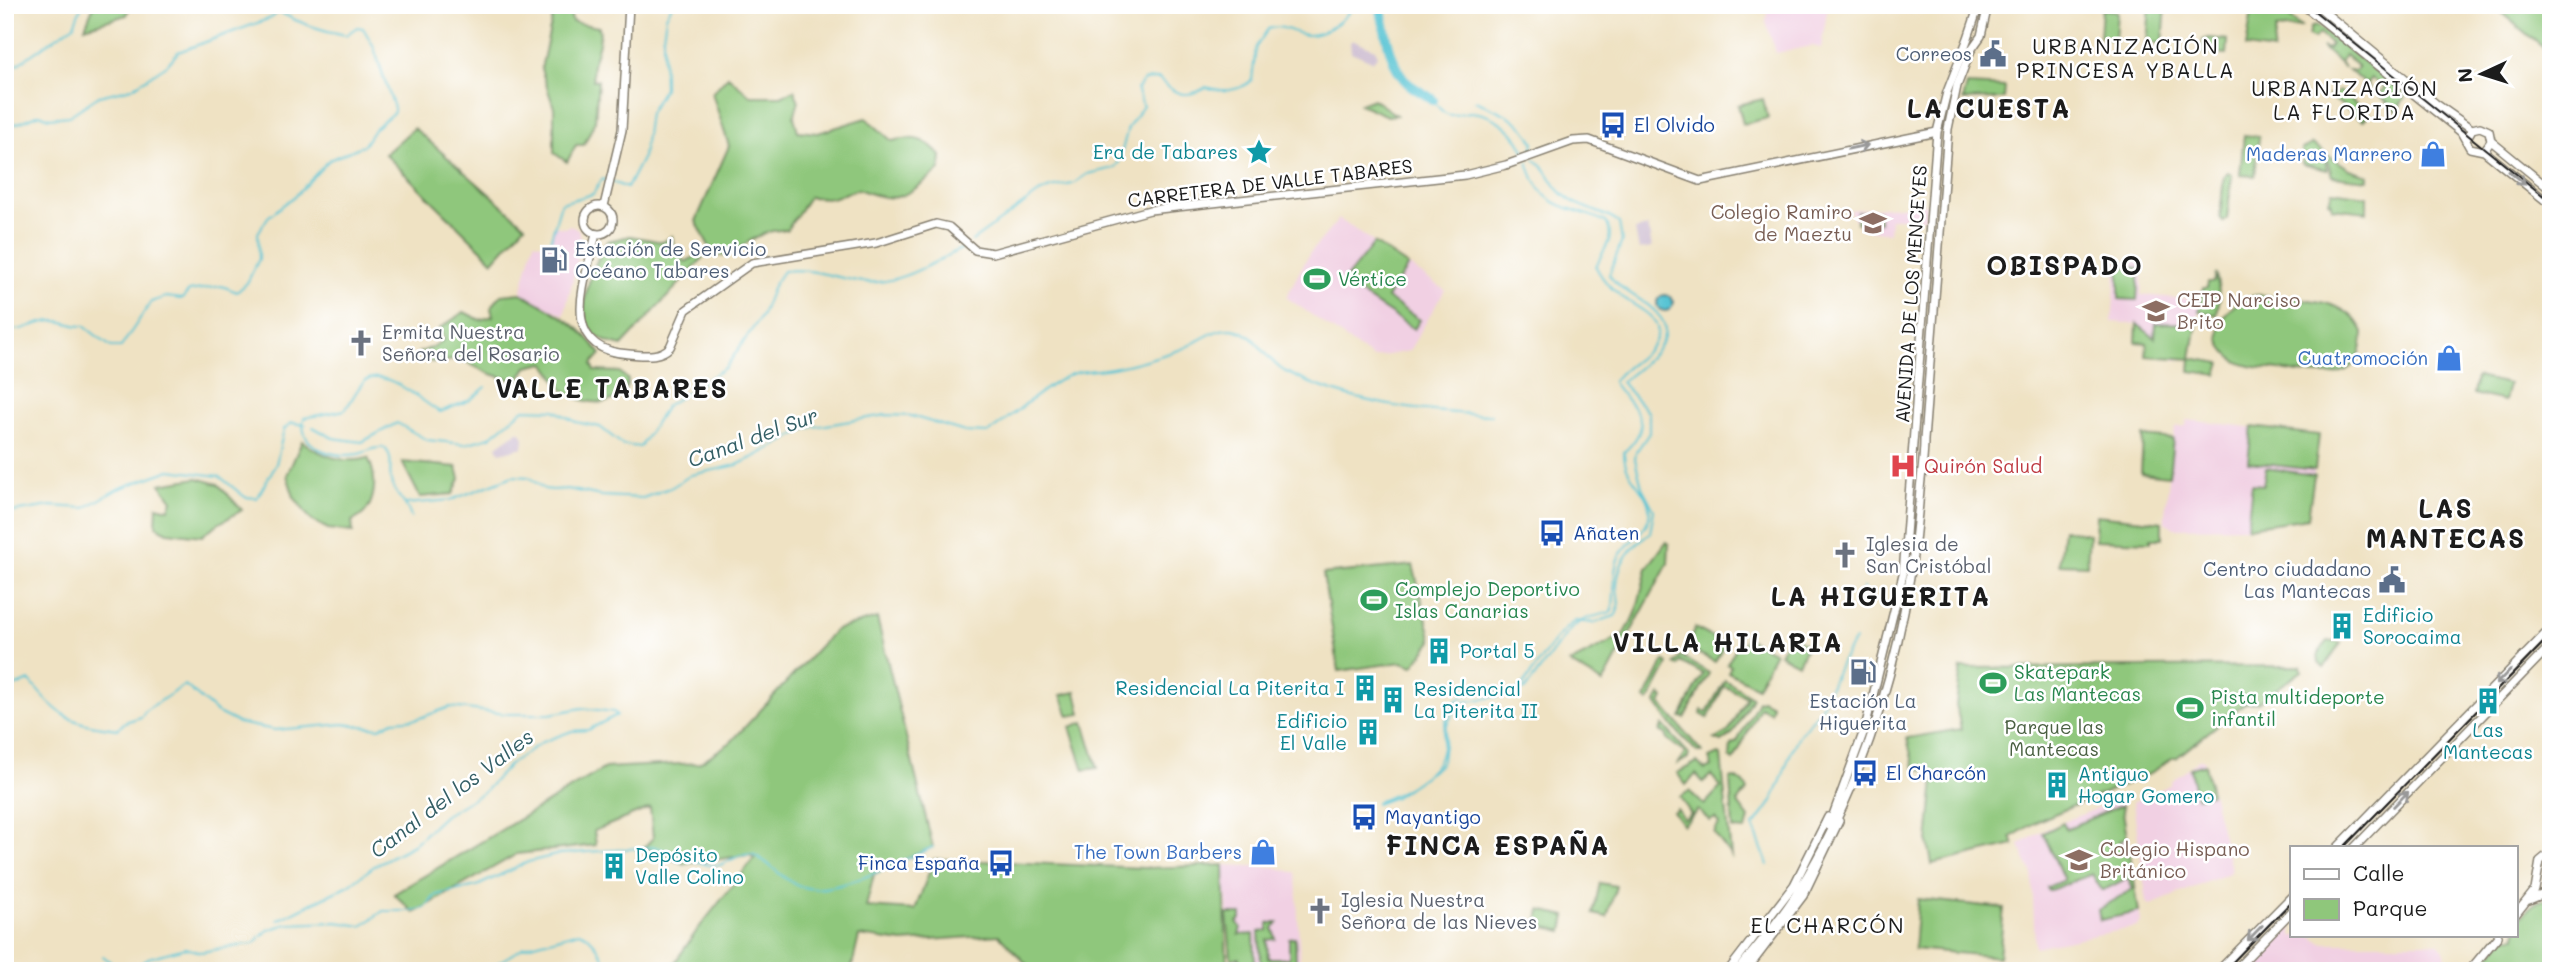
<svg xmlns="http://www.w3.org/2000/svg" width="2556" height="976" viewBox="0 0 2556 976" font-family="Mali,sans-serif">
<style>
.built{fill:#f1d0e3}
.industrial{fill:#cebed1}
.green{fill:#8fc77b;stroke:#56724c;stroke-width:2}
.water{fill:#59c4d4;stroke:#3a7078;stroke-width:2}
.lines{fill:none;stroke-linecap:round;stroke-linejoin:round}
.stream{stroke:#59c4d4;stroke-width:2}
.river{stroke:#59c4d4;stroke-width:10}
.secondary-casing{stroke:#867f70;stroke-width:10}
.highway-casing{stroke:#867f70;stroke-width:12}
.secondary{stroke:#fff;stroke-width:7}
.highway{stroke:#fff;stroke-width:10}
.tram{stroke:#1c1c1c;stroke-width:2}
.oneway{stroke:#999}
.labels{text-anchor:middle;stroke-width:5;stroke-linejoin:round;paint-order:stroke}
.service-label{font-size:19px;fill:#4e5e75;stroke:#fff;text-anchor:end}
.transit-label{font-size:19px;fill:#164399;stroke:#fff;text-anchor:start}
.culture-label{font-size:19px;fill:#0d838f;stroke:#fff;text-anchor:start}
.shop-label{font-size:19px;fill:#366cbe;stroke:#fff;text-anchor:end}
.street-label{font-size:19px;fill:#1c1c1c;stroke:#fff}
.education-label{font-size:19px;fill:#785e54;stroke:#fff;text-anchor:start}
.leisure-label{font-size:19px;fill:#27864d;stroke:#fff;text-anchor:start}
.worship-label{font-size:19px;fill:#5b616d;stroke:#fff;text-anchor:start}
.health-label{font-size:19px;fill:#be3a42;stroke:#fff;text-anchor:start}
.park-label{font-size:19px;fill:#4a6042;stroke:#fff}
.neighbourhood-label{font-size:21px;letter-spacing:2px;fill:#1c1c1c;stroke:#fff}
.water-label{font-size:21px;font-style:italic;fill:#345f66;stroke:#fff}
.district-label{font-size:26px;font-weight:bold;letter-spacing:2px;fill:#1c1c1c;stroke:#fff}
</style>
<rect width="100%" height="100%" fill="#fff"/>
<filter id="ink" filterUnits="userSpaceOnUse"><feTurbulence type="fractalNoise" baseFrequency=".0143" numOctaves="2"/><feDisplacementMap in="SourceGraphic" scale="14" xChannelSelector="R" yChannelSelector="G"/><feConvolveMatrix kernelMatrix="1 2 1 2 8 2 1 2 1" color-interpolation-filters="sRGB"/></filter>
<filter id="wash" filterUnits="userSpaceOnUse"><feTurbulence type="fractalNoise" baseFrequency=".00686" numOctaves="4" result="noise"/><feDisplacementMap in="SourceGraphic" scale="28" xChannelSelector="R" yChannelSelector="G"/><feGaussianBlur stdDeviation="1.57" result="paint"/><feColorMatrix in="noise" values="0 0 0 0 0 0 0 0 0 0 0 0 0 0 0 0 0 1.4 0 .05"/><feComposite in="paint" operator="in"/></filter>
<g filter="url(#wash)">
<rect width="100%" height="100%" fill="#efe2c3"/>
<path class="built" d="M1768,5h60l-7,43 -9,-2 -36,7 -10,-31z
M1926,204l-1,14h-35l-1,15 -28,-4 -12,-19z
M1339,219l106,71 -36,61 -36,7 -87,-61 23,-43z
M569,225l9,4 4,13 -18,73 -43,-22 13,-51 16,4 5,-20 10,2z
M2117,261h26l-2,34 60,5 -10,59 -16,1 -38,-36 -25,-2z
M2187,420l132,15 -11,83 -61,9 -71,1 -12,-6 11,-95 11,-1z
M2200,759l4,1 27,109 -2,4 -78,32 -4,-2 -14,-101 38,-18v-3z
M2122,798l19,124 -4,5 -102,20 -3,-73 -13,-29 23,-14z
M1224,865l51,2 21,6 4,90 -65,2v-7l-4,1z
M2292,923v13h20l10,7h117l7,10v16l-199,2z"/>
<path class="industrial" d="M1354,40l21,9 3,6 -6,6 -21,-9 -1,-10z
M1648,227l4,21 -13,2 -4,-20z
M517,432h4l3,6 -1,9 -23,6 -3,-7z"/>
<path class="green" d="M94,5h36l-3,10 -42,12z
M569,5l3,17 27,5c4,22 -10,32 -6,53h5l-3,41 -11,24h-8l-9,17 -13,-9v-45l-13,-39 14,-63z
M2150,5h16l-3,38h-16z
M2253,5h22l26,22 -25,2 -3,22 -27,-4z
M2492,5h59v49z
M2102,9l15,2 -2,29 -15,-3z
M2316,25l90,70 -9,16 -22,-20 5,2 5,-6 -14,-9 -4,5 3,6 -21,-19 7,1 2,-4 -13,-12 -5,6 4,7 -22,-21 6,2 3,-5 -12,-10 -5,5 -6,-3 2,-8z
M2209,38l19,2 -1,15 -25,-2 1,-13z
M728,76l23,20h30l13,-6 5,11 -5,16 4,14 20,2 48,-15 26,23c21,-6 35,-2 49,15l-1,14c-35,25 -39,37 -82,19l-26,9 -23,-1 -22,33c-37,-2 -46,28 -73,26l-18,-35 33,-75 -17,-53z
M1967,85l38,2 -1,12 -41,1z
M2339,90l30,24 -6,7 -35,-26 6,1z
M1373,99l23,16 -9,1 -27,-12z
M1763,99l5,19 -25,6 -5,-19z
M414,128l111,97 -32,36 -108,-107z
M2244,135l15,2 -4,39 -15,-1z
M2312,144l11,7 4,19 -25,-6v-15z
M2325,153l25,16 18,6v5l-36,-4z
M2228,172l4,3 -5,44 -4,3 -3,-5 4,-41z
M2332,191l35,5v16l-35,-4v-5l-3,-1z
M1878,211l1,11 -22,1v-11z
M630,236l33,6 9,-6 2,11 11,15 17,-9 1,5 -81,88c-58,-10 -36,-61 -19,-99l5,-6z
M1374,243l34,23 -21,32 33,22 -6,9 -71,-47z
M2119,266l20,2 -2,32 -18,-1z
M2216,274l4,23 -3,18 -18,-4 4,-23h4l1,-6h6z
M521,293c33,19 56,28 80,61l-9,10 3,7 25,1 8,8c-4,28 -40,27 -60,13 -13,-8 -13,-21 -24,-30l-17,4 -8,13c-23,-2 -40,-10 -59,-22 -16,4 -30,9 -42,-5l16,-6 10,-8 -5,-10 25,-17 16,8 13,-4 -2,-8 10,-13z
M2261,295c34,5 86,0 102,37 0,56 -46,43 -84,38 -15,-2 -34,-2 -47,-12 -30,-24 -2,-62 29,-63z
M2156,323l41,1 -6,34 30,5 -4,12 -27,-4 1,-12 -45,-3 1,-13 -11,-1 1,-18 18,14z
M2476,377l33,7 -4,17 -32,-7z
M2252,427l67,8 -4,35 -67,-8z
M2143,436l30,3 -4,37 -28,-3z
M302,441c18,14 43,24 66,17 11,22 8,54 -16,63l1,11 -25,-3 -17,-9 -17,-23 -7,-22z
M402,462l55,5 3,12 -7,15 -33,3z
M2266,468l48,7 -6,43 -61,9 5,-43 11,1z
M197,478l21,6 24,26c-14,9 -28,14 -40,26l-34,-4 -12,-6 1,-20 12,3 3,-9 -12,-16z
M2096,515l66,7v16h-11v4l-56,-2z
M2063,529l26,5 -2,31 -28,-1z
M1666,542l3,2 -1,20 -65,119 -34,-20 55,-28 12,-22 11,-45z
M1413,565l19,76 -19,25 -11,-4 -63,9 -16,-97z
M877,618l56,229 -59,27 -8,33 49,3 19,-51 212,9 78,-3 3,106h-194l-34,-36 -96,7 -44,-6 -8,35h-182l29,-42 57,-72 -7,-2 -63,9 -42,-16 10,-10 -3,-30 -56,23 2,14 -79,9 -103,59 -20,-19 211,-126 94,-5 32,-21 104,-112z
M1695,628l30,16 -10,18 -29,-15z
M1789,635l18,10 -9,19 -19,-10z
M1746,638l29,14 -18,35 -29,-15 3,-6 -4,-2 10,-18 4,2z
M2328,641l13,2 -17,25 -5,-5 -1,-10z
M1681,656l28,17 -24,45 -4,-1 22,-43 -22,-12 -3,4 -3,-2z
M1664,661l4,3 -19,37 -4,-2z
M2301,666l1,5 -44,31 -13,1 -69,55h-4l-23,16 -109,46 -29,17 3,8 -82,19 -4,-22 6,-62 9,1v-5l-29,-9 -7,-29 54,-9 -5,-24 5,-37z
M1725,680l27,17 -18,35 -12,10 -7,-3 14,-8 18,-34 -23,-11 -16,32 -7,-4 1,-4 5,2z
M1076,692l5,22 -12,2 -8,-21z
M1660,695l4,3 -3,6 41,48h-5l-24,-25 -17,-24z
M1762,700l10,5 -2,7 -10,-5 -26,53 -4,-3 1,-12 6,-3 21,-41z
M1084,722l14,46 -14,2 -14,-43z
M1663,725l26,29 -1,4 -9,5 6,-10 -19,-15 1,-3 -7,-4z
M1718,754l3,1 10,101 -17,-23 5,-9 -4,-6 -5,3 -12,-11 -15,15 -10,-13 4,-3 7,10 7,-5 -11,-17 9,-6 15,14 17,-18 -10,-12 -8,7 -7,-8 -10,11 -9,-12 20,-11 8,8 7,-3 -3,-9z
M2205,764l6,30 -15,3 -6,-29z
M1734,778l10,5 4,7 -11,12 12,16 -3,12 -13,-1 -3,-50z
M2122,805l5,32 -7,4 6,14 4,-1 9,58 -39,8 -2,-10 35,-21 -6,-11 -25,13 -10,-17 -44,17 -1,-4 17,-7 -21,-47 20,-10 3,6z
M1600,883l16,3 -9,31 -14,-3z
M1918,899l86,9 -5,49 -85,-8z
M2551,899v59l-17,13h-56l28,-35h10v-13c9,-11 19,-25 35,-24z
M1540,910l26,6 -3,15 -26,-6z
M1227,914h14v5l-4,3 4,5 -2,8 15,-1 1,31h-15l-1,-7 -8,1z
M1268,923h10l-5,5 3,11 -9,1 1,18h21v-20l6,-1 1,26 -35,1 -2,-32 9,-1z"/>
<path class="water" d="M1657 303a8 8 0 1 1 16 0a8 8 0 1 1-16 0Z"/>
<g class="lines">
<path class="stream" d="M5,73l69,-48 8,-20
M1433,100c4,5 9,14 17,15 7,1 15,-4 22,-3 24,2 47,21 54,44
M1475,101c25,10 47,17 59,42l-3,11
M5,123l11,1 24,-10 9,4 20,-2 30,-20 33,-8 35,-23 11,-13 93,-34 8,-6c20,11 44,19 67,23l11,-8 6,1 10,17 21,63v4l-19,16 -11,17 -35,15 -33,35 -28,22 -10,16 1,26 -12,24 -10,9 -15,-6 -33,5 -7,8 -16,-2 -15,5 -30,45h-10l-27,-21c-12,1 -17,-5 -28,-5 -19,-1 -29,11 -51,9
M612,182l15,6 16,-31 6,-44 15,-25 -1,-52 3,-19 6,-12
M972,241l67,-48 11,-5 23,-4 14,-10 27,-6 5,-6 9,-34 15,-22 -6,-17 7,-9 15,-1c15,15 28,21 47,8 17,5 32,5 46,-7l4,-33 12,-18c13,-5 21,2 33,5 20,5 43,-13 53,-29
M549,245l12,-42 32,-9 9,-15 5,2
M313,427l20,11 29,4 35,-19 30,17 38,4 25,-7 34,-28 30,1 22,12 24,5 23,18 17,2 26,-41 60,-39 36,-52 11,-29 10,-15c27,-4 53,7 80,11 35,4 72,-21 102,-35
M406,504l45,-4 62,-24 16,1 15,12 9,1 15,-1 33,7 42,2 29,-11 19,-12 46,-10 19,-9 52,-28 78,-13 25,1 54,16 23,1c27,-18 48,-41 77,-56 14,-8 31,-6 47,-9 22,-4 45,-11 67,-18 19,-6 37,-26 58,-20 21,5 29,31 47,41 64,33 137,41 207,44
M5,510l8,2 38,-6 34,2 33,-19 52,-19 49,6 26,21 12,1 19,-34 8,-35 8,-6 14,2
M411,517c-3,-13 -13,-19 -18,-30 -7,-14 3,-26 -8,-39 -11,-2 -17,4 -27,6 -26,4 -60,-6 -54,-36l41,-8c6,-8 12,-22 19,-28 21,-17 60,22 76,30l30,-12 16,-13
M1863,588l1,21
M5,690l25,-9c29,37 42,43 88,48l7,-7 16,-5 5,-7 39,-25 31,27 22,11 37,7 68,-6 37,4 13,-7 24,-2 33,-12 56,7h44l32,-6 32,4 3,3 -29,15 -16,1 -30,11 -33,23 -25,27 -39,23 -32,30 -36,19 -28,21 -71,35
M1376,802c20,-7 51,-22 62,-41 9,-15 0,-39 19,-60 17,-19 50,-5 67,-11 5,-2 37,-53 49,-63 12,-11 23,-10 38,-15 6,-10 0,-38 7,-53 8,-20 41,-31 29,-59 -7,-17 -23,-24 -23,-48 35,-32 6,-44 -11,-70 9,-15 30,-23 40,-38 17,-26 -18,-36 -32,-48 -11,-8 -19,-17 -25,-29 5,-17 21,-26 10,-45 -40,-19 -63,-9 -78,-60
M1376,804l19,-7 42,-30 5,-6 4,-35 13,-23 57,-10c22,-24 32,-52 59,-72l19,2 21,-7c8,-11 1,-20 2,-32 1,-23 15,-38 33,-51l4,-23 -12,-23 -7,-28 1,-7 13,-19v-20l-28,-31c16,-13 58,-41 39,-65 -13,-18 -37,-23 -51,-42l13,-34 -3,-18c-16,-12 -34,-13 -50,-24 -19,-13 -17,-28 -35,-40
M1768,865l-15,-39c30,-31 27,-53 44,-87 6,-12 18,-19 23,-30 12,-24 19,-48 35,-69
M103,956l19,15
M134,971l14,-13 37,-10 16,4 54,-9 13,-13 19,-6 50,-2 25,4 21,-15h31l11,-3 11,-13 41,-9 51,-24 32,-8 95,-7 53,18h12l19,-9 13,-2c19,8 31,28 51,33 31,10 101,-27 130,-40
M484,971l40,-24 55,-15c12,3 29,26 26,39"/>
<path class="river" d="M1380,5c5,22 10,64 29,79 7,6 17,10 24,16"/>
</g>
</g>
<g filter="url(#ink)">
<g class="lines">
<g class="secondary-casing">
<path id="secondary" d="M2303,5l158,127 9,16 14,3 7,-10 -2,-10 -9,-4 -8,2 -5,9
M2316,5l119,98 37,26
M1968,38l11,-33
M2491,141l60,49
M2484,151l67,54
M585 220a14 14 0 1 1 28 0a14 14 0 1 1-28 0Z
M604,206l18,-76 7,-125
M596,234c-10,45 -41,116 33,120 15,1 30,4 41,-7l16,-37 66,-47 124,-20 60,-19 13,3 26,23 18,3 157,-43 315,-35 41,-10 67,-24 16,-1 111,41 237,-49
M1829,826l36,-98 38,-154 34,-442 10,-40 21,-54
M2337,848l214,-220
M2354,848l197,-203
M2529,900l20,-8
M2516,914l19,-24 5,-29 11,-9
M1728,971l66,-86 34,-68
M1737,971c21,-26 44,-52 61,-80 72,-117 109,-252 121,-388 1,-21 5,-41 5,-63l24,-311 9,-43 14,-36 10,-14 7,-31
M1746,971l57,-75 36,-75
M2218,971l74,-75
M2234,971l58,-60
M2469,971l29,-35"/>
</g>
<g class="highway-casing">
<path id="highway" d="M2542,971l9,-6"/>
</g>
<use href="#secondary" class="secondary"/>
<use href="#highway" class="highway"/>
<path class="tram" d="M2307,5l244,197
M2343,848l208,-213
M2224,971l68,-70"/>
</g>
<defs><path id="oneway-shaft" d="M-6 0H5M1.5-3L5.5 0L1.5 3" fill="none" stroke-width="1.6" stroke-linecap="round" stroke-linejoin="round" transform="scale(1.75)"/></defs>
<g class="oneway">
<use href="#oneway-shaft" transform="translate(1858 147) rotate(-12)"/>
<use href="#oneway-shaft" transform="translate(2517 178) rotate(39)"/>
<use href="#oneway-shaft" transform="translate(2503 677) rotate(134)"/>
<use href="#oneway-shaft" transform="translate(2401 799) rotate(-45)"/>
<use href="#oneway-shaft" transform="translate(2255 933) rotate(134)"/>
</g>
</g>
<defs>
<g id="civic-bare" transform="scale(2.1)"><path d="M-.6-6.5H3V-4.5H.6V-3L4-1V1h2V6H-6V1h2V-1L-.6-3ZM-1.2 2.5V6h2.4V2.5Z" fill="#5c6f8a" stroke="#fff" stroke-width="2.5" paint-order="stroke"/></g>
<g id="bus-bare" transform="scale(2.1)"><path d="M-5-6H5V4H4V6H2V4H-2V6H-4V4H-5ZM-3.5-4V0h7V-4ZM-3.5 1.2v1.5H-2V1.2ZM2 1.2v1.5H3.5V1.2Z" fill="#1a4fb4" stroke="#fff" stroke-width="2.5" paint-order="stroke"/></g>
<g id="sight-bare" transform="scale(2.1)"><path d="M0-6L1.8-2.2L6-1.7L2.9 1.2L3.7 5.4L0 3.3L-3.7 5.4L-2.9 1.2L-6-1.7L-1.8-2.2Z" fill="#0f9aa8" stroke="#fff" stroke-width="2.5" paint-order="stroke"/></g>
<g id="shop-bare" transform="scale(2.1)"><path d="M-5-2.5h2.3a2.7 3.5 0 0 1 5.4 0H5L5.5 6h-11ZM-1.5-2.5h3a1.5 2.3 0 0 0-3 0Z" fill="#3f7fe0" stroke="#fff" stroke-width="2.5" paint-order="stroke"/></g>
<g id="school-bare" transform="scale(2.1)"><path d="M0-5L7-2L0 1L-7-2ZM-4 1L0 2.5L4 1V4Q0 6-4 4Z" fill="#8d6e63" stroke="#fff" stroke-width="2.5" paint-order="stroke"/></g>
<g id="fuel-bare" transform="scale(2.1)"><path d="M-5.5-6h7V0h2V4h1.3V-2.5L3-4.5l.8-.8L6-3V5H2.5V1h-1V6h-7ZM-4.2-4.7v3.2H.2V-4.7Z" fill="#5c6f8a" stroke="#fff" stroke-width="2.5" paint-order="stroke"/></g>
<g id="stadium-bare" transform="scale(2.1)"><path d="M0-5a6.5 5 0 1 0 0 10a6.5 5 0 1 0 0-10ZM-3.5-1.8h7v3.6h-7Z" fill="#2e9e5b" stroke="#fff" stroke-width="2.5" paint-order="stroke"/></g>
<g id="church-bare" transform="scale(2.1)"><path d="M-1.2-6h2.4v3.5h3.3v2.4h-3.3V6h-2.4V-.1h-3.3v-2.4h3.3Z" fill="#6b7280" stroke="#fff" stroke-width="2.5" paint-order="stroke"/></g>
<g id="hospital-bare" transform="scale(2.1)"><path d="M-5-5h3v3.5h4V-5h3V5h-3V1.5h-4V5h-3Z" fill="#e0444e" stroke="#fff" stroke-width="2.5" paint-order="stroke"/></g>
<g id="building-bare" transform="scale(2.1)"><path d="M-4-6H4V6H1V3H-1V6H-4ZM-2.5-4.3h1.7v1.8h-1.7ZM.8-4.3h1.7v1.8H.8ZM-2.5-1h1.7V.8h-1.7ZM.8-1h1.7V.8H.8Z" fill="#0f9aa8" stroke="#fff" stroke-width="2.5" paint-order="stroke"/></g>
</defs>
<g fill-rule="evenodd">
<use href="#civic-bare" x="1993" y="54"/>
<use href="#bus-bare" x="1613" y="125"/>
<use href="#sight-bare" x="1259" y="152"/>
<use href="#shop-bare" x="2433" y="154"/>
<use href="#school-bare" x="1873" y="223"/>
<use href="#fuel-bare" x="554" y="260"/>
<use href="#stadium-bare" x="1317" y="279"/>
<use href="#school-bare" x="2156" y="311"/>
<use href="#church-bare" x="361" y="343"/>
<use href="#shop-bare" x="2449" y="358"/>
<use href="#hospital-bare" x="1903" y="466"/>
<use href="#bus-bare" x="1552" y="533"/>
<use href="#church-bare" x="1845" y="555"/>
<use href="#civic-bare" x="2392" y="580"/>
<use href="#stadium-bare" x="1374" y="600"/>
<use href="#building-bare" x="2342" y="626"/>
<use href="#building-bare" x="1439" y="651"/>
<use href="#fuel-bare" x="1863" y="672"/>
<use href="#stadium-bare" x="1993" y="683"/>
<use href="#building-bare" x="1365" y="688"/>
<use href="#building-bare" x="1393" y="700"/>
<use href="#building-bare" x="2488" y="701"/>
<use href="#stadium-bare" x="2190" y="708"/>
<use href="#building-bare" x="1368" y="732"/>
<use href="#bus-bare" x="1865" y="773"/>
<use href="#building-bare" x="2057" y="785"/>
<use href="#bus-bare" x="1364" y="817"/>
<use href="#shop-bare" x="1263" y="852"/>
<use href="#school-bare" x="2079" y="860"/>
<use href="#bus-bare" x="1001" y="863"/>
<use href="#building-bare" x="614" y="866"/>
<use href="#church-bare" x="1320" y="911"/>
</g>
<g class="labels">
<g class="service-label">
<text x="1972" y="61">Correos</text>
<text x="575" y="256" text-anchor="start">Estación de Servicio<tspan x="575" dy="22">Océano Tabares</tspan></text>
<text x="2371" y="576">Centro ciudadano<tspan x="2371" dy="22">Las Mantecas</tspan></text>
<text x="1863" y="708" text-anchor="middle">Estación La<tspan x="1863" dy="22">Higuerita</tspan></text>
</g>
<g class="transit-label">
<text x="1634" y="132">El Olvido</text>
<text x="1573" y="540">Añaten</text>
<text x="1886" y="780">El Charcón</text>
<text x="1385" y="824">Mayantigo</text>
<text x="980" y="870" text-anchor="end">Finca España</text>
</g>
<g class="culture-label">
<text x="1238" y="159" text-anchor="end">Era de Tabares</text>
<text x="2363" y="622">Edificio<tspan x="2363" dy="22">Sorocaima</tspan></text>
<text x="1460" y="658">Portal 5</text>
<text x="1344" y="695" text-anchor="end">Residencial La Piterita I</text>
<text x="1414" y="696">Residencial<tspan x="1414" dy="22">La Piterita II</tspan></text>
<text x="1347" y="728" text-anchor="end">Edificio<tspan x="1347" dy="22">El Valle</tspan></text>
<text x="2488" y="737" text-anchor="middle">Las<tspan x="2488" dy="22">Mantecas</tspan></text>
<text x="2078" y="781">Antiguo<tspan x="2078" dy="22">Hogar Gomero</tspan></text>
<text x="635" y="862">Depósito<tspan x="635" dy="22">Valle Colino</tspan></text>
</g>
<g class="shop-label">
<text x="2412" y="161">Maderas Marrero</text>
<text x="2428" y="365">Cuatromoción</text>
<text x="1242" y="859">The Town Barbers</text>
</g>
<g class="street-label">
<text transform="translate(1270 183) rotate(-7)" y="7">CARRETERA DE VALLE TABARES</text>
<text transform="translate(1911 294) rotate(-86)" y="7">AVENIDA DE LOS MENCEYES</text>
</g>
<g class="education-label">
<text x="1852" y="219" text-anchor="end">Colegio Ramiro<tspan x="1852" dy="22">de Maeztu</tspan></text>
<text x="2177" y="307">CEIP Narciso<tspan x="2177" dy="22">Brito</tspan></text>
<text x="2100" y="856">Colegio Hispano<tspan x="2100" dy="22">Británico</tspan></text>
</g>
<g class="leisure-label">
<text x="1338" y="286">Vértice</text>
<text x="1395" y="596">Complejo Deportivo<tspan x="1395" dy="22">Islas Canarias</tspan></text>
<text x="2014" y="679">Skatepark<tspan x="2014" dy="22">Las Mantecas</tspan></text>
<text x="2211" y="704">Pista multideporte<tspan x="2211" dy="22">infantil</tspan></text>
</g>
<g class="worship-label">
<text x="382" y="339">Ermita Nuestra<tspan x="382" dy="22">Señora del Rosario</tspan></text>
<text x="1866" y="551">Iglesia de<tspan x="1866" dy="22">San Cristóbal</tspan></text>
<text x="1341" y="907">Iglesia Nuestra<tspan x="1341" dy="22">Señora de las Nieves</tspan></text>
</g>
<g class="health-label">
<text x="1924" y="473">Quirón Salud</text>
</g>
<g class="park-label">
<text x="2054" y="734">Parque las<tspan x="2054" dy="22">Mantecas</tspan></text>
</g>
<g class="neighbourhood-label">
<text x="2126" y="54">URBANIZACIÓN<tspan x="2126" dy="24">PRINCESA YBALLA</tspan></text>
<text x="2345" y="96">URBANIZACIÓN<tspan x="2345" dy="24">LA FLORIDA</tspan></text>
<text x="1828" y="933">EL CHARCÓN</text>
</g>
<g class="water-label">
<text transform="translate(753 438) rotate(-20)" y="7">Canal del Sur</text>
<text transform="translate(452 794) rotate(-37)" y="7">Canal del los Valles</text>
</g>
<g class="district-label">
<text x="1989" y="118">LA CUESTA</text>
<text x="2065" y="275">OBISPADO</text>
<text x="612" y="398">VALLE TABARES</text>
<text x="2446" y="518">LAS<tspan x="2446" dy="30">MANTECAS</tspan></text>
<text x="1881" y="606">LA HIGUERITA</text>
<text x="1728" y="652">VILLA HILARIA</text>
<text x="1498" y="855">FINCA ESPAÑA</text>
</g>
</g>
<rect width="2556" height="976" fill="none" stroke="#fff" stroke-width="28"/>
<rect x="2290" y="846" width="228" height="91" fill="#ffffff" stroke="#a4a4a4" stroke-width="2"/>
<rect x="2304" y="869" width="35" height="10" fill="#ffffff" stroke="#a4a4a4" stroke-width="2"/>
<text x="2353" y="881" font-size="21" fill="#1c1c1c">Calle</text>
<rect x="2304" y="899" width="35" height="21" fill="#8fc77b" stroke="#a4a4a4" stroke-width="2"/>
<text x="2353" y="916" font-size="21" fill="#1c1c1c">Parque</text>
<g transform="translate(2482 74) rotate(266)" stroke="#ffffff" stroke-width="5" paint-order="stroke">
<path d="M0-5L12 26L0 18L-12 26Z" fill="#1c1c1c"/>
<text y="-10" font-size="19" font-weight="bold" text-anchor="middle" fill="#1c1c1c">N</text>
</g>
</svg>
